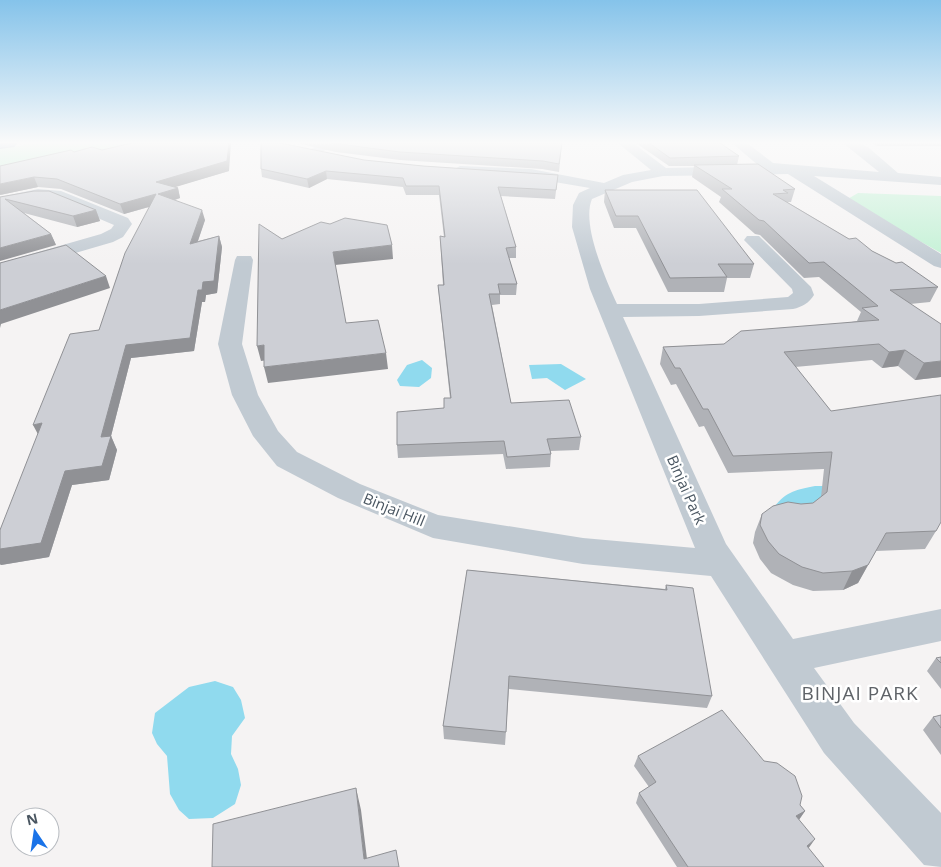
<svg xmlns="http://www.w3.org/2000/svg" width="941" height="867" viewBox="0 0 941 867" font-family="'Open Sans',sans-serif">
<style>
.green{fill:#c3f1d5}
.water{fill:#90daee}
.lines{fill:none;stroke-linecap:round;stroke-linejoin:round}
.motorway-casing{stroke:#7690ad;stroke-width:2}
.minor{fill:#c1cad2;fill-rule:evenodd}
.motorway{fill:#8ba5c1;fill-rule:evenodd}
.wall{fill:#b0b2b7}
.shaded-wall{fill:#909195}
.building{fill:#cdcfd5;stroke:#909195}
.labels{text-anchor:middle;stroke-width:5;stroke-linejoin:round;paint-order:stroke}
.street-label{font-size:15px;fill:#4a5661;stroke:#fff}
.near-neighbourhood-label{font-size:19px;letter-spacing:1px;fill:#5f6368;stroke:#fff}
</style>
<rect width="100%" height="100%" fill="#f5f3f3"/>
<path class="green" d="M37,143h111l-148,32v-26z
M858,193l83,3v57l-95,-53z"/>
<path class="water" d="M422,360l10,8 -1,10 -12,9 -19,-1 -3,-6 10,-15z
M561,364l25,15 -21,11 -18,-12 -15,1 -3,-14z
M815,486h20l-15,15 -50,12c13,-20 23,-23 45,-27z
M215,681l18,6 8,13 4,18 -13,18 -1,18 7,15 3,16 -6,19 -22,14 -24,1 -10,-9 -9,-16 -3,-38 -10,-12 -5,-11 3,-20 34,-26z"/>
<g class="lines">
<g class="motorway-casing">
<path id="motorway" d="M0,143h16l-2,3 -14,2z"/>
</g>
<path class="minor" d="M322,143h18l-29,14 -7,-4z
M618,143h15l33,25 93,-2 -27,-23h15l26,20 106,9 -36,-29h17l9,5 29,25 43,4v8l-127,-9 127,78v14l-7,-2 -146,-92 -125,2 -31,6 -40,17c-11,25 14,81 25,105h82l89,-7 5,-4 -1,-4 -48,-49 3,-4h12l52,51 3,8c-5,8 -12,12 -21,14l-94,7 -76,1 103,227 67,95 148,-30v32l-127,27 40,55 87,90v54l-17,-2 -100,-112 -113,-177 -128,-12 -150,-26 -95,-40 -61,-32 -24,-30 -21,-41 -14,-51 17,-84 2,-4h14l2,4 -11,84 16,51 20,36 19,21 63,32 78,31 145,23 112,10 -105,-259 -18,-62 1,-22 6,-12 11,-5 -59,-10 -71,-4 -7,-4 7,-4 71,3 73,14 19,-8 28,-5z
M38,189l23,2 67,27 4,6 -9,13 -10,5 -113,33v-12l101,-29 10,-5 3,-4 -61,-26h-15l-38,8v-10z"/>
<use href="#motorway" class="motorway"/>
</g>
<path class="wall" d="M297,143h265l-3,29 -17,-3 -142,-9 -64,-8z
M636,143h87v2l16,11 -2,9 58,24 -4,13h-4l62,37 23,12 66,36 -8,15 -20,2 31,73 -26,3 -17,-14 -16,2 -10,-8 -77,7 36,44 105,120 -11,18 -49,2 -18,32 -15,7 -30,1 -20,-6 -22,-12 -11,-14 -7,-16 2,-11 7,-18 39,-10 12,-1 8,-6 3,-28 -96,4 -24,-47 -5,1 -23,-43 -5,1 -11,-21 3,-17 61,-3 133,-23 4,-9 -42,-35 -15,1 -44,-43 -5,-1 -36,-32 2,-5 -29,-20 2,-11h-25z
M872,143h69v3h-64z
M102,150l127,21 -55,16 4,1 2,10 -5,2 30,20 -7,21 21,-5 3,11 -5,46 -11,2 -1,7h-3l-8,49 -63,7 -20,78 6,14 -8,30 -37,5 -23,72 -48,8 -1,-1v-34l99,-200 50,-123 -25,7 -63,-25 -23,-2 -38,8 74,-43z
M364,160l59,6 135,9 -3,24 -54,-3 15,51v11h-7l8,26 -1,11h-16v9l-8,1 19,98 70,34 -2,13 -29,1 1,3 -1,13 -44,2 -3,-15 -105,4 -1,-13 47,-37 6,-10 -11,-102 -1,-11h5l-3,-49 4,1 -5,-42h-33l-3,-8 -76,-8 -18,9 -47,-11 -1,-8z
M605,190l149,74 -4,14h-23l-3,14h-56l-32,-64h-22l-10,-26z
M0,197l96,13 4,11 -23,6 -53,-14 27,21 5,11z
M467,570l198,19 1,-4 46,111 -5,12 -198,-19 -4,56 -61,-6 -1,-13z
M941,657v32l-14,-18 9,-13z
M941,715v40l-18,-25 10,-13z
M638,756l162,49 5,6 -6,9 9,28 16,19h-147l-41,-64 3,-10 10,-6 -15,-21z"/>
<path class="shaded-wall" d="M229,143h2l-2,28 -70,21 -3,-10z
M326,171l1,8 -18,9 -2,-9z
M34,177l4,10 -38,8v-11z
M178,188l2,10 -19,6 -3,-10z
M156,194l3,10 -35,10 -4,-10z
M96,210l4,11 -23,6 -4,-11z
M202,210l3,10 -12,35 -3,-11z
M51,234l5,11 -56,16v-13z
M219,236l3,11 -5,46 -11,2 -1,7h-3l-8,49 -63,7 -20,78 6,14 -8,30 -37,5 -23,72 -48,8 -1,-1v-15l65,-78 36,-34 25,-92 72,-55 5,-8z
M392,245l1,14 -58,6 -2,-13z
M106,276l4,12 -109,36 -1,4v-18z
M264,345l4,15 -7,1 -4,-15z
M905,350l-7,16 -16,2 7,-16z
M386,353l2,16 -120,14 -4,-16z
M941,361v16l-26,3 9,-17z
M42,423l-2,15 -7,-13z
M868,565l-10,18 -15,7 9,-19z
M356,788l5,22 7,57 -4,-8z
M805,811l-7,10 -2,-5z
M815,839l-7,10 -1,-3z"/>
<path class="building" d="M132,143h97l-2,18 -71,21 22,6 -20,6 44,16 -12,34 29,-8 -5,45 -11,1 -1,8h-4l-8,48 -64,7 -25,92 10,-1 -9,30 -37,5 -24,72 -41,6v-19l42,-107 -9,2 37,-91 29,-4 26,-77 31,-59 -36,10 -63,-25 -23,-2 -34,7v-18l71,-16 3,2 18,-5 10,3z
M261,143h19l84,17 59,6 135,9 -2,15 -58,-3 18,60 -10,1 11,36h-19l2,10h-11l22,109 58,-3 12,37 -34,2 4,15 -44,3 -3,-16 -107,4v-33l47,-4v-10h7l-13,-113h6l-4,-49 5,1 -6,-51h-33l-3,-8 -77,-7 -19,8 -46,-10z
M331,143h231l-3,21 -16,-3 -143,-9z
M649,143h71l19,13 -69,2z
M758,164l37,25 -12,1 5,3 -15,1 76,45 7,-1 16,13 24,12 6,-1 36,25 -48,3 51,34v37l-17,2 -19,-13 -16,2 -10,-8 -95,8 47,59 110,-16v127l-5,9 -50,2 -18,32 -16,6 -29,2 -21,-6 -23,-13 -11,-13 -8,-16 2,-11 11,-8 15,-4 13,2 12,-1 14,-11 5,-40 -99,4 -25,-47h-5l-23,-41h-5l-12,-21 61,-3 17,-13 138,-11 -17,-12 16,-2 -54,-44 -15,1 -45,-42 -5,-1 -37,-31h10l-38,-24z
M605,190h92l57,74h-36l9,13 -57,1 -32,-62h-22z
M34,191h15l47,19 -23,6 -68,-17 46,35 -51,14v-51z
M345,218l42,7 5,20 -59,7 13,71 32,-3 8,33 -122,14v-22l-7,1 2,-122 23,15 39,-17 9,2z
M66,245l40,31 -106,34v-47z
M467,570l200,20 -1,-5 27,3 19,108 -203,-20 -3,56 -63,-6z
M941,657v6l-5,-5z
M722,710l42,51 13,2 18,13 7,20 -2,9 5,6 -9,5 19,23 -8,7 17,21h-136l-49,-74 17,-11 -18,-26z
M941,715v13l-8,-11z
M356,788l8,71 32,-9 3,17h-187l1,-43z"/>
<linearGradient id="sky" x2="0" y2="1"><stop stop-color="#85c3ea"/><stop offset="0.54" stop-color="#fafafa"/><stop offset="1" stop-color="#fafafa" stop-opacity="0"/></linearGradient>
<rect width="941" height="264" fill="url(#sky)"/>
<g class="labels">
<g class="street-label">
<text transform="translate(686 490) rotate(66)" y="5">Binjai Park</text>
<text transform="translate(394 510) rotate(22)" y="5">Binjai Hill</text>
</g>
<g class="near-neighbourhood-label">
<text x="860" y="700">BINJAI PARK</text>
</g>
</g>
<g transform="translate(35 832) rotate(347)"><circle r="24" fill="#ffffff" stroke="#b7bbc0"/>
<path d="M0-4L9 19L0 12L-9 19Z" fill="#1a73e8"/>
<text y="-8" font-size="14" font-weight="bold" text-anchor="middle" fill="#4a5661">N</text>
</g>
</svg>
